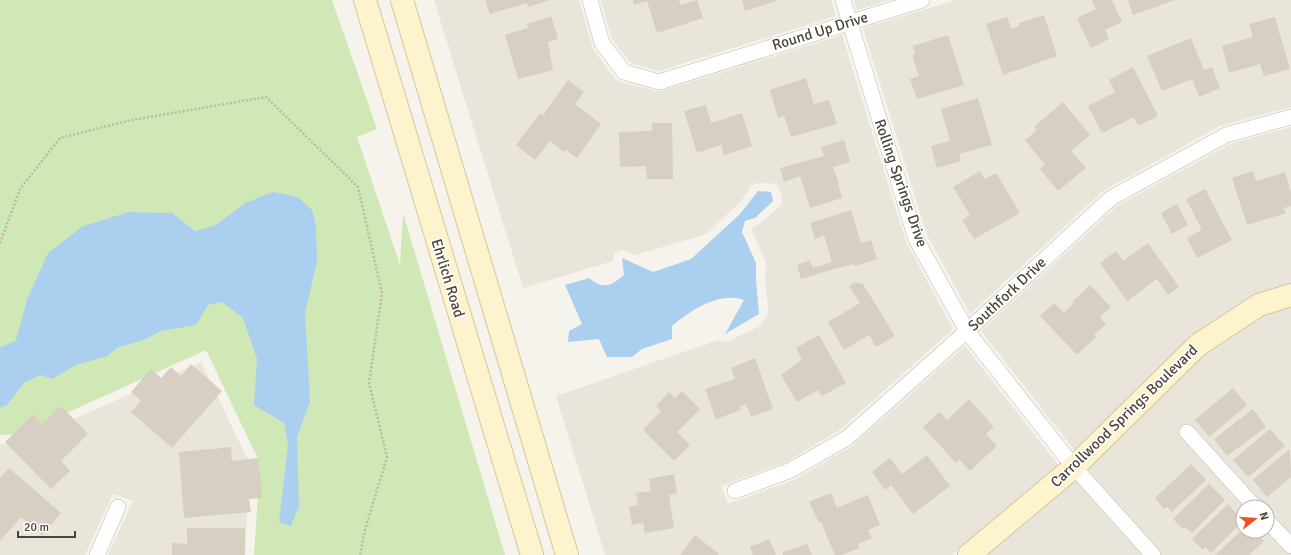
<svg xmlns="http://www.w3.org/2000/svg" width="1291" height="555" viewBox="0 0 1291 555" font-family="Signika,sans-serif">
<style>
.residential{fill:#e9e5da;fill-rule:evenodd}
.green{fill:#cfe8b6}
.water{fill:#abd0ef}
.building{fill:#d7cfc1}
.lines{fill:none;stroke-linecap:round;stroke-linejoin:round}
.street-casing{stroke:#c1bbae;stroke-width:16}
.secondary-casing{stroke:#d3c89d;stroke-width:24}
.path{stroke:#c2b8a0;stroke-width:2.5;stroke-dasharray:2 2;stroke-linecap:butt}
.street{stroke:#fff;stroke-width:15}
.secondary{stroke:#fdf4ce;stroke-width:22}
.labels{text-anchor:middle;stroke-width:3;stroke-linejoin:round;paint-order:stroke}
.street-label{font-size:15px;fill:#4a4439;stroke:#fff}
</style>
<rect width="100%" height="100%" fill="#f5f3ec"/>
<path class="residential" d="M434,0h145l14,49 21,29 6,4 35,9h6l181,-56 64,207 47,87 -113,101 -54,32 -65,24 7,18 66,-24 58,-34 113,-100 94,120 -107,89h-347l-49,-159 162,-56 9,2 35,-17v-3l7,-8 -4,-34 1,-17 -14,-32 1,-4 8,-4 21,-19v-6l-3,-11 -4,-3 -18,-1 -5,2 -11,16 -35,33 -71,21 -14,-5 -7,4 -1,7 -90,27z
M601,0h230l5,16 -177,55 -28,-8 -19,-24z
M854,0h35l-32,10z
M956,0h335v107l-71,19 -117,65 -133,123 -43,-79 -64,-207z
M1291,127v158l-216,166 -94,-120 136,-125 113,-62z
M1291,305v250h-306l104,-86 -1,-2 116,-115 60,-38zM1243,507h24v24h-24z
M201,362l49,102 -5,91h-137l25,-54 -20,-7 -28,61h-85v-111l23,-2z"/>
<path class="green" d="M0,0h332l45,129 -20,8 43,128 3,-52 102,342h-251l6,-92 -54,-113 -186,84 -20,1z"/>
<path class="water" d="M758,191l13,1 2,9 -18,17 -10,3 -3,11 14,31v17l3,34 -34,20 19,-34c-24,-9 -53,10 -72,26v13l-30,10 -10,8h-25l-8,-18 -31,3 1,-11 13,-7 -17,-39 24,-7c14,12 22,8 35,-3l-2,-17 31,14 38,-13 49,-45z
M273,192l25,5 14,13 4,16 1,36 -12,51 5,88 -13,37 2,68 -8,20 -12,-4 9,-77 -4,-22 -30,-18 3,-46 -14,-41 -21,-16 -14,3 -12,20 -35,6 -15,8 -29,9 -10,8 -31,9 -24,14 -11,-4 -16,7 -18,23 -7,3v-60l16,-8 12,-43 20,-44 35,-27 46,-14 43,1 23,18 21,-6 29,-22z"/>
<path class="building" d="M485,0h65l-22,7 -1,-4 -37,11z
M633,0h46l2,5 16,-5 6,18 -46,15 -10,-32 -13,4z
M742,0h37l-34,11z
M1092,0h20l10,22 -17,8 4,9 -18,9 -14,-30 19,-9z
M1128,0h47l-42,15z
M1044,15l13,41 -54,19 -17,-51 21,-7 4,12 8,-3v-3z
M551,16l7,23 -10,3 5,28 -35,9 -13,-44 23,-7 -1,-4z
M1275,17l15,52 -26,7 -4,-12 -31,9 -7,-27 31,-9 -4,-13z
M948,35l16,50 -47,14 -7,-20 9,-3 -7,-21 3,-1 -2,-8z
M1191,38l13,32 8,-3 8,21 -21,9 -7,-18 -30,12 -15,-35z
M1133,67l25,49 -20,10 -4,-9 -32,16 -14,-27 27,-14 -6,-12z
M806,78l8,26 15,-4 8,24 -46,13 -7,-21 -6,2 -8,-28z
M568,80l16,12 -9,12 26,20 -24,34 -11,-8 -2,2 -14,-11 -15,19 -19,-15 24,-32 3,2z
M978,98l14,47 -33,9 2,7 -24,7 -6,-22 19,-5 -9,-32z
M1063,102l27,33 -19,16 15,17 -28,23 -18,-22 5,-4 -20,-25 12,-10 -3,-3z
M706,105l5,18 31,-10 10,33 -28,9 -3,-10 -24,8 -13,-42z
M652,123h20l1,56h-26l-1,-13 -26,1 -1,-35 33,-1z
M844,140l6,22 -17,5 6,16h-1l4,15 -32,10 -10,-32 -16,6 -4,-14 44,-12 -3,-9z
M980,171l5,8 11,-6 24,40 -46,26 -12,-19 8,-5 -17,-28z
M1253,171l3,10 29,-9 6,20v14l-7,2 2,5 -39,12 -15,-47z
M1205,189l27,51 -35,18 -10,-20 15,-8 -16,-31z
M1177,204l11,21 -16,9 -11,-21z
M851,210l10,33 10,-3 6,19 -22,7 -1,-2 -20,5 -33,10 -4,-14 13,-5 3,8 19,-6 -8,-27 -9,4 -5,-16z
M1148,243l31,44 -11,8 -11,-16 -30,22 -27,-38 16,-12 7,10z
M855,282l8,2 32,52 -19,11 -7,-12 -25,15 -16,-28 32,-19 -11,-17z
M1090,285l21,22 -11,10 6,7 -12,11 2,2 -19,18 -37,-39 14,-13 10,10 10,-10 -2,-1z
M819,335l27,48 -24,13 -4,-6 -21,12 -16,-27 21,-16 -6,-11z
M755,358l18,51 -22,8 -5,-13 -6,2 1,4 -25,9 -11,-30 30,-10 -4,-11z
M191,364l31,27 -50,57 -41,-36 10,-11 -10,-9 20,-23 10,9 10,-11 10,9z
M1233,388l14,17 -38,32 -14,-17z
M682,391l18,18 -23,23 13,13 -16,16 -31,-31 18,-19 -5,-5 13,-14 6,6z
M969,399l25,28 -8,7 11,12 -27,25 -11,-12 -3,4 -33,-36 16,-15 8,8z
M61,406l27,28 -27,27 9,10 -19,18 -46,-47 28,-28 9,10z
M1253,409l13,18 -39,29 -13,-17z
M1270,429l15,17 -37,31 -15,-17z
M231,447l1,14 27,-3 3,40 -13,1 2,13 -67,6 -5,-66z
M1290,449l1,28 -24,20 -14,-17z
M927,455l23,31 -37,28 -22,-29 -6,5 -13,-18 18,-14 12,16z
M1191,464l15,16 -34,32 -5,-5 -3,2 -9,-11z
M9,468l52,45 -19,22 -21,-18 -21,24v-63z
M674,474l3,19 -8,2 5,33 -29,5 -2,-10 -11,2 -3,-18 9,-2 -2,-12 15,-2 -2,-12z
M1209,484l16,16 -33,33 -7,-6 -2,2 -10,-10z
M831,493l6,15 31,-13 12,30 -12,5 4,8 -14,6 1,4 -17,7h-7l-14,-33 -2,1 -10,-21z
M1228,504l15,17 -32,32 -6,-6 -2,3 -11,-11z
M187,528h58v27h-73v-12l15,1z
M1243,529v2h12l9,10 -15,14h-34z
M695,535l24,19 -1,1h-38z
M769,539l7,16h-23l-3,-8z
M807,544l5,11h-29v-3z"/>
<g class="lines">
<g class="street-casing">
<path id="street" d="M590,0l12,43 22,29 35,10 263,-82
M843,0l73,239 51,92 107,136 79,88
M1187,432l68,75
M735,491l56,-21 56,-32 120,-107 144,-133 115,-63 65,-18
M1267,520l24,26
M97,555l21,-48"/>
</g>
<g class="secondary-casing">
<path id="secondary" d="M365,0l167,555
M402,0l165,555
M969,555l105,-88 124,-122 61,-40 32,-10"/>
</g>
<path class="path" d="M0,243l20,-54 40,-51 72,-18 134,-23 92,90 24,106 -13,90 18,74 -22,73 -5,25"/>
<use href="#street" class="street"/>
<use href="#secondary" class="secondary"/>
</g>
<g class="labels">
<g class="street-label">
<text transform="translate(820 31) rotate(-17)" y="5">Round Up Drive</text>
<text transform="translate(901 183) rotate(71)" y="5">Rolling Springs Drive</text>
<text transform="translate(448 278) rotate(73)" y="5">Ehrlich Road</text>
<text transform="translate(1007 294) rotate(-43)" y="5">Southfork Drive</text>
<text transform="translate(1124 416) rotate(-44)" y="5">Carrollwood Springs Boulevard</text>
</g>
</g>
<g transform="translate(1255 519) rotate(73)"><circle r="19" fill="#ffffff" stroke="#b7b4b0"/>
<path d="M0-3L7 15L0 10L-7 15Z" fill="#f34f25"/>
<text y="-6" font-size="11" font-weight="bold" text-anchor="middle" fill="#4a4439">N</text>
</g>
<path d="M18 531v6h57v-6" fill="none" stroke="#4a4439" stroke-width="2"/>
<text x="24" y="531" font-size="12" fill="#4a4439" stroke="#ffffff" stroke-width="3" paint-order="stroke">20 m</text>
</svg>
